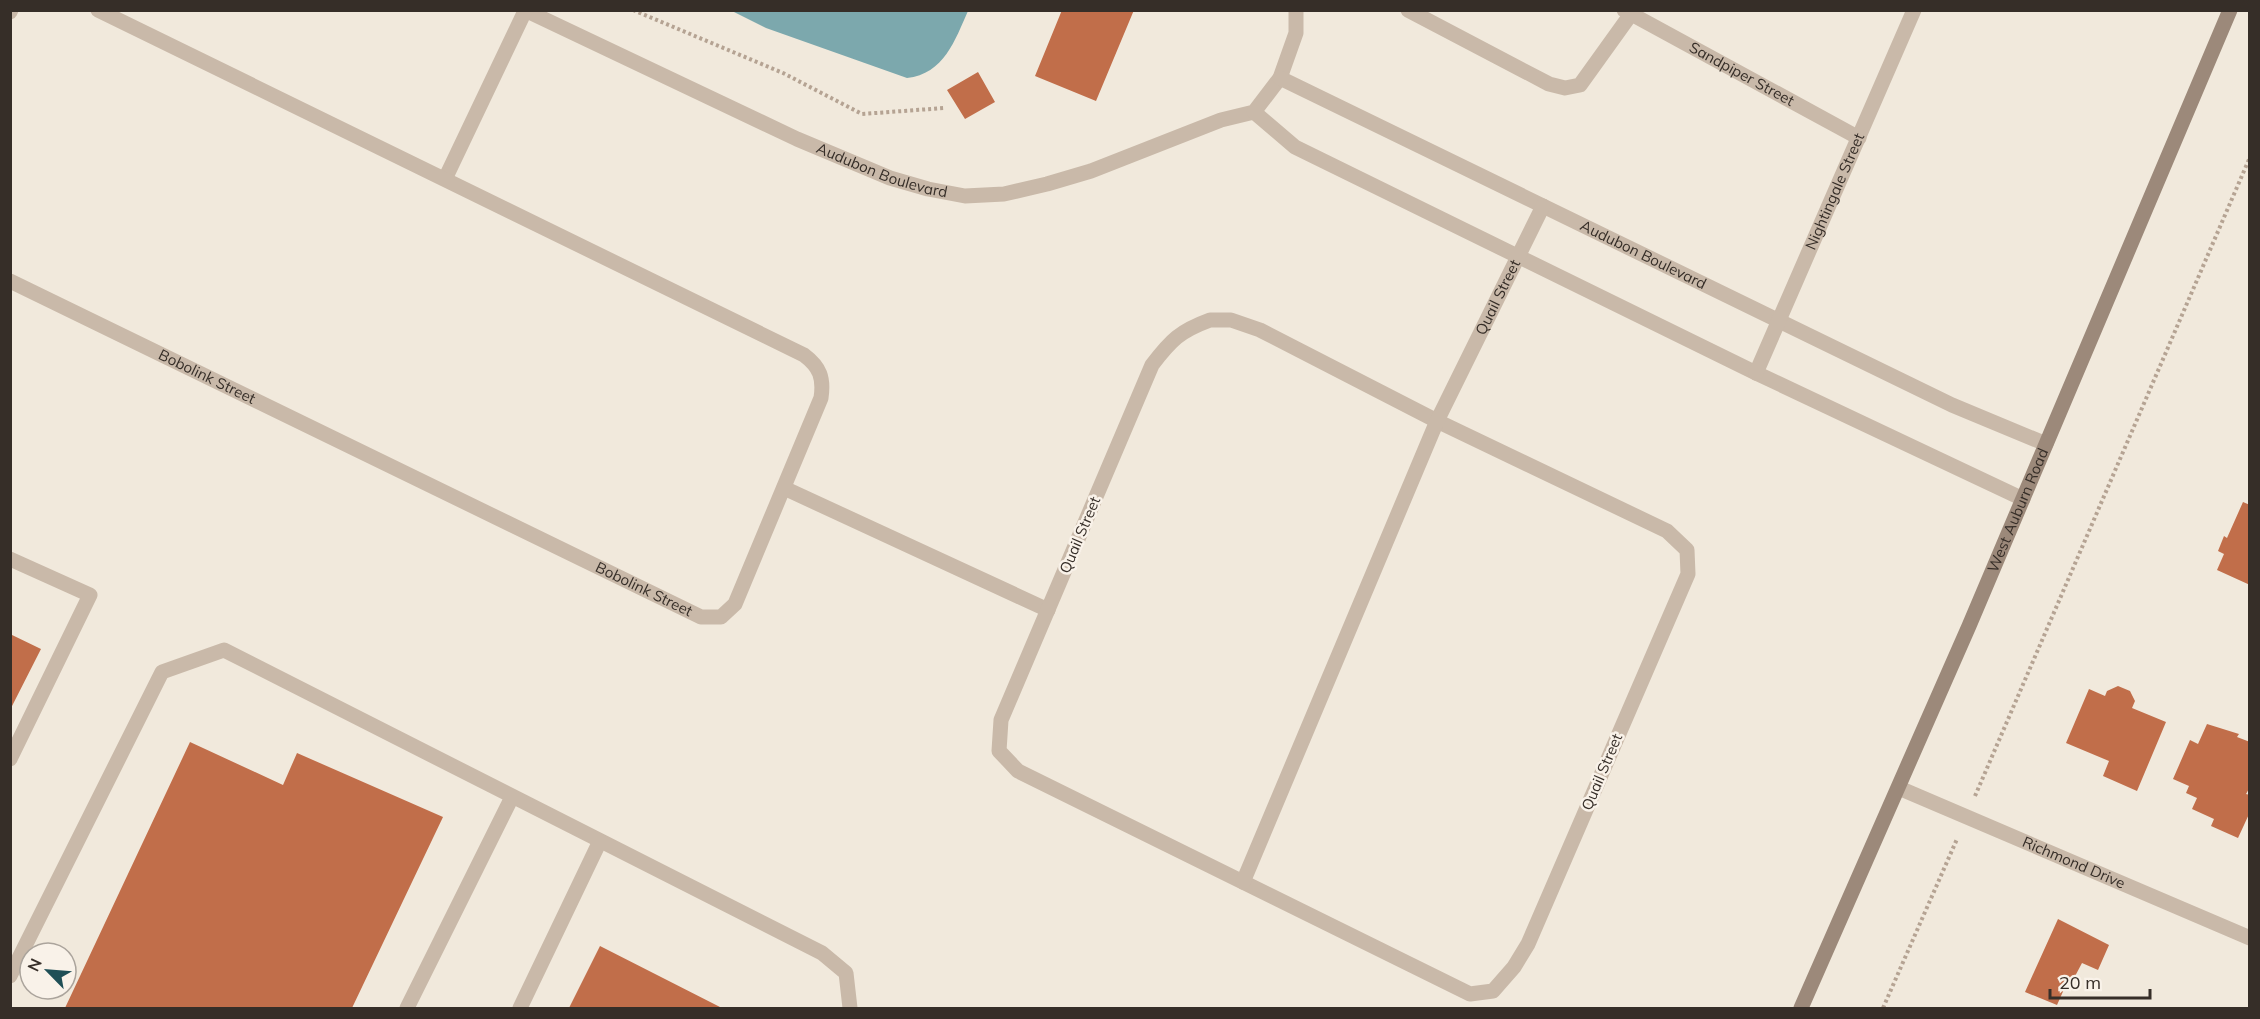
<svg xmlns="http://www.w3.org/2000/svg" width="2260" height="1019" viewBox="0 0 2260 1019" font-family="Mulish,sans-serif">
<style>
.water{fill:#7ca8ad}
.building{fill:#c16e4a}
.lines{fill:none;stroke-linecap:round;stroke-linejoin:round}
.path{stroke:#b5a393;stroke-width:4;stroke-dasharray:3 3;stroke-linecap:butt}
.service{stroke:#c9b9a9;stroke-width:15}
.minor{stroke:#c9b9a9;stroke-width:15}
.secondary{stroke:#9c897a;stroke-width:15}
.labels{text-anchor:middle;stroke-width:5;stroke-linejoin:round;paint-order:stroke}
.street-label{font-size:15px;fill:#362e28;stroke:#f9f2e9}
</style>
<rect width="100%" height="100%" fill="#f1e9dc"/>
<path class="water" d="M732,11h236c-13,29 -24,63 -61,67l-141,-50z"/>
<path class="building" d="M1062,10h72l-38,91 -61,-25z
M978,72l17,30 -30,17 -18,-29z
M2243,502l7,3v80l-33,-15 7,-16 -6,-3 6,-15 3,2z
M10,634l31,15 -31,61z
M2118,686l12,5 5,10 -3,7 34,14 -29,69 -34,-15 6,-15 -43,-18 23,-54 16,7 2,-5z
M2207,724l32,10 -2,3 13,5v45l-4,7 4,1v17l-12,26 -27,-12 3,-7 -22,-10 5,-11 -11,-5 3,-7 -16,-7 17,-39 8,4z
M190,742l93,43 14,-32 146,64 -91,191h-287z
M2058,919l51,26 -11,25 -16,-7 -9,17 -4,-2 -12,27 -32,-13z
M600,946l120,61 -1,1h-150z"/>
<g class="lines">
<path class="path" d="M633,10l150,63 79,41 82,-6
M1975,796l275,-639
M1883,1008l74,-169"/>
<path class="service" d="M1408,10l141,74 16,4 15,-3 51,-71
M784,488l264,122
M10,559l80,36 -80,164
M10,976l152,-304 62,-22 598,303 24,20 4,35
M407,1008l105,-211
M520,1008l80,-167"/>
<g class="minor">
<path id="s1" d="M525,10l272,129 93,39 38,11 37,7 39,-2 43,-10 44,-13 130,-51 33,-8 26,-34 16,-45v-23"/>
<path id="s2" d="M1624,10l235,128"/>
<path d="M10,12l1,-2"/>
<path id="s3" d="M1280,78l672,327 94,39"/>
<path d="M1254,112l41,35 461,226 267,126"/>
<path d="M445,179l80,-168"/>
<path id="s4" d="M10,281l691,336h20l14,-13 86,-206c3,-20 -1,-31 -17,-43l-706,-345"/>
<path d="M1210,320h21l29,10 177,91 230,110 20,19 1,24 -160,370 -14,23 -21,24 -23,3 -452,-223 -19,-20 2,-31 151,-355c19,-25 28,-34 58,-45z"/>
<path id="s5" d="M1756,373l158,-363"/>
<path id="s6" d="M1899,788l351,150"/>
<path id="s7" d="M1243,882l194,-461 106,-215"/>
</g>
<path class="secondary" id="s8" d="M1801,1008l168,-382 261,-616"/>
</g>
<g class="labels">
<g class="street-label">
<text dy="5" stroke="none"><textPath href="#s2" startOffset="134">Sandpiper Street</textPath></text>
<text dy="5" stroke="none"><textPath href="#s1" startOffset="392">Audubon Boulevard</textPath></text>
<text dy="5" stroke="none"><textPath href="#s5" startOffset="198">Nightingale Street</textPath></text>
<text dy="5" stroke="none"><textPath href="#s3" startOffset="404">Audubon Boulevard</textPath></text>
<text dy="5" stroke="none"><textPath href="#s7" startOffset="638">Quail Street</textPath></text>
<text dy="5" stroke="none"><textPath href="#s4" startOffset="219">Bobolink Street</textPath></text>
<text dy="5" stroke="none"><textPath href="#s8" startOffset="543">West Auburn Road</textPath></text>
<text transform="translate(1080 535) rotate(-67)" y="5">Quail Street</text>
<text dy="5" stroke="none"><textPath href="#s4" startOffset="705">Bobolink Street</textPath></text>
<text transform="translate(1602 772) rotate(-67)" y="5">Quail Street</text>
<text dy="5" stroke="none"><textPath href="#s6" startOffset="190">Richmond Drive</textPath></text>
</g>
</g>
<rect width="2260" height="1019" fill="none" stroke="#362e28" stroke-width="24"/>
<g transform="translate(48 971) rotate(295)"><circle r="28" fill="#f9f2e9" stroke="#aba49c" stroke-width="1.5"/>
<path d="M0-4.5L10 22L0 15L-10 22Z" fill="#1f4f56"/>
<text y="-9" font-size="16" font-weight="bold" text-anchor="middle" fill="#362e28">N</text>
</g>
<path d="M2050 989v9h100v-9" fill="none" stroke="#362e28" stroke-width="3"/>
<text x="2059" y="989" font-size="18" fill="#362e28" stroke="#f9f2e9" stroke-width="4.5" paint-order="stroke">20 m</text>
</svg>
